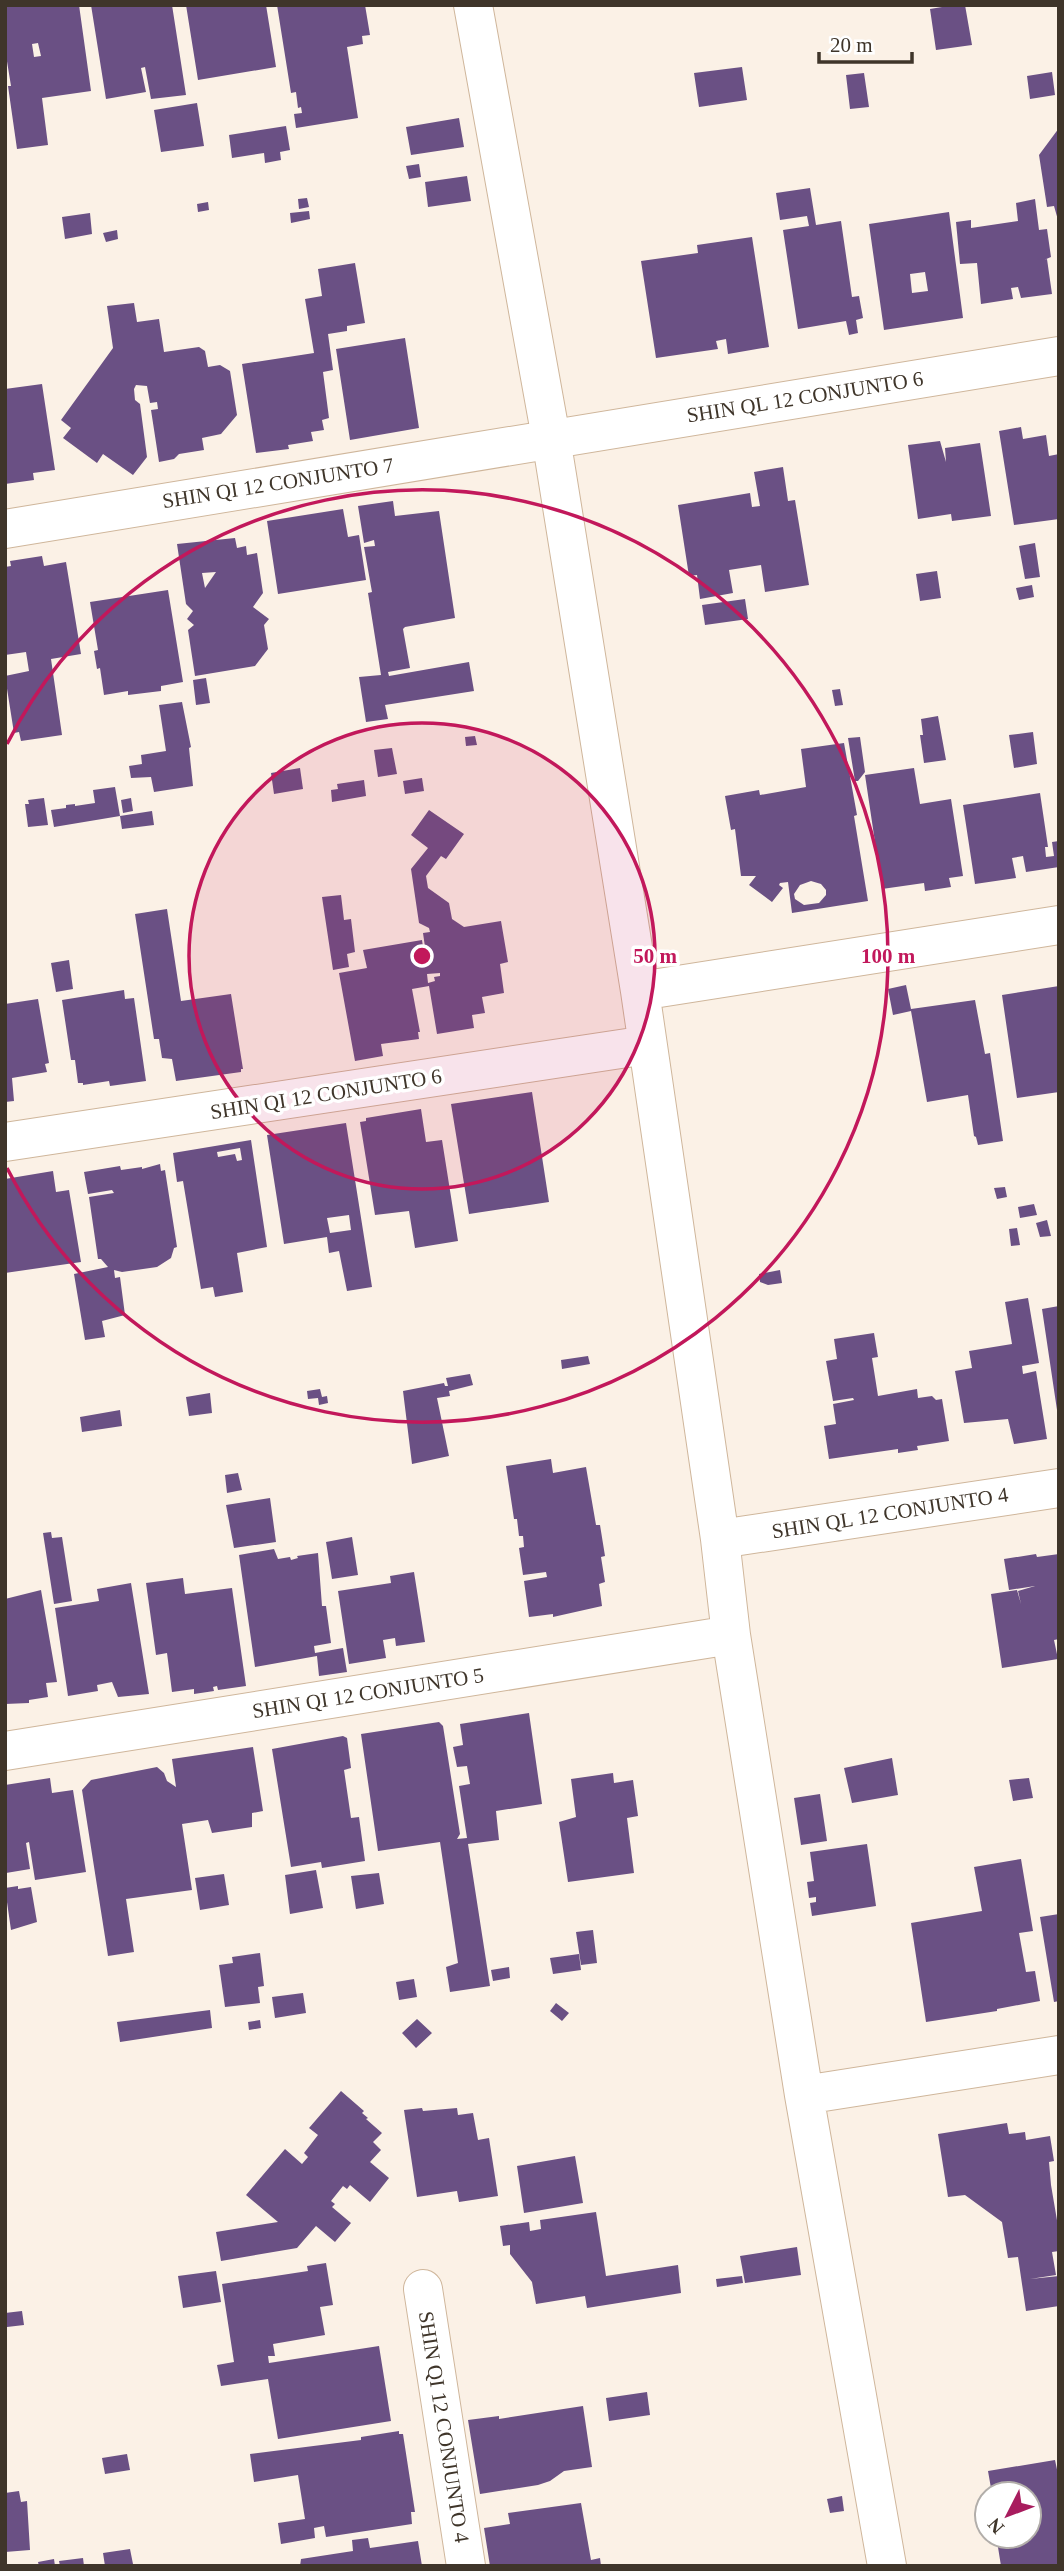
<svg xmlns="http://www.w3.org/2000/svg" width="1064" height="2571" viewBox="0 0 1064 2571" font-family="Georgia,serif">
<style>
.building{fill:#6a5084;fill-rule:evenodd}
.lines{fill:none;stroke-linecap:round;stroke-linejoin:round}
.minor-casing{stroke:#cfb69b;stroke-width:40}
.minor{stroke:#fff;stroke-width:38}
.ring{fill:none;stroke:#c2185b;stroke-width:3.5}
.labels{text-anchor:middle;stroke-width:7;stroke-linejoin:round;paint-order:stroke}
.street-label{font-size:21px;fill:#3f352a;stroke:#fff}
.centre{fill:#c2185b;stroke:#fff;stroke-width:3.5}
.ring-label{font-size:21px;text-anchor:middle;font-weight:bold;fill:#c2185b;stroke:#fff;stroke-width:7;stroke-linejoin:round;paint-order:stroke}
</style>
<rect width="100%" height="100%" fill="#fbf1e6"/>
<path class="building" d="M5,5h74l12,86 -49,7 6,47 -31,4 -9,-63h3l-6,-37zM38,43l3,13 -7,1 -2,-13z
M91,5h81l14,90 -35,4 -6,-32 -4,1 5,24 -40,7z
M186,5h80l10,62 -78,13z
M277,5h88l5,30 -8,1 1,8 -16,3 11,71 -62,10 -2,-14 8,-1 -1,-6 -3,1 -2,-16 -5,1z
M954,5h11l7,40 -36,5 -6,-41z
M742,67l5,33 -48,7 -5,-34z
M1052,72l3,23 -25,4 -3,-23z
M864,73l5,34 -19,2 -4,-34z
M197,103l7,43 -43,6 -7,-42z
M459,118l5,29 -53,8 -5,-28z
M286,126l4,24 -10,2 1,8 -16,3 -1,-10 -32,5 -3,-23z
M1059,128v92h-1l-4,-14 -7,1 -8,-52z
M419,164l2,13 -12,2 -3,-13z
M467,176l4,25 -43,6 -3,-25z
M810,188l6,37 25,-4 11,76 7,-1 4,22 -7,2 2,13 -9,2 -3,-14 -48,8 -15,-99 26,-4 -2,-10 -27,4 -4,-27z
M307,198l2,9 -10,2 -1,-10z
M1035,199l4,31 8,-1 4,28 -7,3 3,-1 5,35 -31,4 -3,-11 -7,1 2,11 -32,5 -4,-41 -17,1 -4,-42 15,-2v8l47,-7 -2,-18z
M208,202l1,8 -11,2 -1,-8z
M309,211l1,8 -19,4 -1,-10z
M949,212l14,106 -79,12 -15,-106zM925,272l3,19 -16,2 -2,-19z
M90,213l2,21 -27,5 -3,-22z
M117,230l1,9 -12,3 -3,-9z
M752,237l17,110 -41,7 -2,-15 -10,2 2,8 -62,9 -15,-97 57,-8 -1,-8z
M355,263l10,60 -18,3v5l-19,3 5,36 -10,2 6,46 -7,2 2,10 -13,2 2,9 -25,4 1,4 -33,4 -14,-89 72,-11 -9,-54 17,-3 -4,-27z
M134,303l3,19 22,-3 5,33 35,-5 6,4 3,16 12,-2 10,6 7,44 -16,19 -19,4 2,12 -25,4 -5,5 -15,3 -8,-52 7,-1 -1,-7 -7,1 -3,-17 -11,-1 -2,4 1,11 5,4 7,53 -14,18 -30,-21 -6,9 -34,-25 8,-10 -10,-8 52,-72 -6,-42z
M405,338l14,90 -69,12 -14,-91z
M42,384l13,86 -22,3 1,7 -29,4v-95z
M1021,427l2,12 23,-4 3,21 10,-2v65l-45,6 -15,-94z
M940,441l6,21 -1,-14 35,-5 11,73 -39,5 -1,-7 -33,5 -10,-74z
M783,467l5,34 7,-1 14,85 -44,7 -4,-27 -32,5 4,23 -33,6 -3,-24 -8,1 -11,-71 72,-12 2,14 8,-1 -6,-34z
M393,501l2,15 44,-5 16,107 -50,9 -2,2 7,39 -22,4 1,4 80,-14 5,29 -89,14 3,14 -22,3 -7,-45 22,-2 -13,-82 4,-1 -8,-45 11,-1 -1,-6 -10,3 -6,-37z
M343,509l5,28 11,-2 7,45 -88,14 -11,-73z
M235,538l2,10 9,-2 1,9 10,-2 6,40 -10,14 16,12 -5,6 4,24 -13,17 -60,10 -7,-46 6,-5 -7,-6 6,-8 -7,-7 -9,-60zM216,572l-11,16 -3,-15z
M1035,543l5,34 -15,2 -6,-33z
M42,556l2,10 22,-4 15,92 -30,5 11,76 -41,6 -2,-9 -5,1 -9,-57 24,-5 -3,-19 -21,3v-88l6,-1 -1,-5z
M937,571l4,27 -21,3 -4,-27z
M1032,585l2,12 -15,3 -3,-12z
M168,590l15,92 -22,4v5l-33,4v-4l-24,4 -4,-27 -3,1 -3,-18 4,-1 -8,-48z
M745,599l3,20 -43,6 -3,-20z
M206,678l4,25 -14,2 -3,-25z
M840,689l3,16 -8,1 -3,-16z
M182,702l9,45 -2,1 4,38 -39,6 -3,-15 -20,1 -2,-12 13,-2 -1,-9 25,-4 -7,-46z
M938,716l8,44 -22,3 -4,-28h3l-2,-16z
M1033,732l4,32 -23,4 -5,-33z
M475,736l2,9 -11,1 -1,-9z
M860,737l5,35 -7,9h-3l-7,-43z
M844,743l13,72 -3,1 14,85 -76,12 -4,-31 -8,1 -1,2 4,3 -11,14 -23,-17 7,-9h-15l-6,-47 -4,1 -6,-34 34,-6 1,5 46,-8 -5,-38zM811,881l10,3 5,6v5l-7,8 -15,2 -9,-6 -1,-5 6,-9z
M392,748l5,26 -19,3 -4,-27z
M300,768l3,21 -29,5 -3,-21z
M914,768l6,36 31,-5 12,77 -14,2 2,9 -26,4 -1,-8 -42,6 -17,-114z
M422,778l2,13 -19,3 -2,-13z
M364,780l2,16 -34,6 -1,-12 7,-1 -1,-5z
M115,787l5,29 32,-5 2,14 -32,4 -2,-13 -66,11 -3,-17 15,-2v-3l9,-1v2l20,-3 -2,-13z
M1040,793l8,54h-3l1,10 8,-1 -2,-14 7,-1v26l-33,5 -3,-16 -11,2 4,20 -41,6 -12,-79z
M44,798l4,27 -20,2 -3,-23h4l-1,-4z
M131,798l2,13 -10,2 -2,-13z
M429,810l35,24 -18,25 -5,-3 -15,20 2,12 21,15 3,16 12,8 37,-6 7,41 -8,2 4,29 -22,4 3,16 -13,2 2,13 -37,6 -8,-48 -17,3 8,43h-2l1,7 -38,5 2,12 -28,5 -16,-88 28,-5 -4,-18 59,-10 1,7h2l-2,-14 7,-1 -1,-4 -10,-5 -8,-54 17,-21 -17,-13zM440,973v3l-6,1 1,4 -7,2 -1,-9z
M341,895l3,25 7,-1 4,33 -8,2 2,13 -16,3 -11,-73z
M167,909l14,92 50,-7 12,75h-2v3l-65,9 -4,-22 -10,-1 -3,-19h-5l-19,-125z
M69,960l4,29 -17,3 -5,-29z
M906,985l5,24 64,-9 10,54 5,-1 13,88 -25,4 -2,-8 -2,-1 -6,-41 -41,7 -16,-91 -18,4 -5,-26z
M1059,986v106l-42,6 -15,-103z
M124,990l1,9 9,-1 12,83 -36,5 -1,-5 -26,4v-2h-5l-3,-23h-4l-9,-60z
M38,999l11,64 -4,1 2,8 -35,6 2,23 -9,1v-98z
M532,1092l17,110 -80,12 -18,-110z
M421,1109l5,33 16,-2 16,101 -43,7 -6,-37 -34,4 -15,-93 6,-1v-3z
M346,1123l26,164 -25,4 -8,-40 -10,2 -2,-16 -43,7 -17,-109zM349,1215l2,15 -21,3 -3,-15z
M251,1140l16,107 -30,6 6,39 -28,5 -2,-10 -12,2 -18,-108 -6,1 -4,-29zM240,1148l2,12 -5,1 -2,-7 -17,3 -1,-5z
M160,1164l1,7 4,-1 12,77 -3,1 -3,10 -14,9 -35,5 -8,-2 1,8 5,-1 5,38 -23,6 3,16 -20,3 -11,-66 34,-7 -7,-8h-3l-9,-62 25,-4 -2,-3 -24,4 -4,-22 36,-6 1,4 21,-3v2z
M53,1171l3,21 13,-2 12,72 -76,11v-94z
M1005,1187l2,10 -10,2 -3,-11z
M1034,1204l3,11 -17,3 -2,-11z
M1047,1220l4,16 -11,1 -4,-14z
M1017,1228l3,17 -9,1 -2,-17z
M780,1270l2,13 -14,2 -8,-3 -1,-8z
M1028,1298l11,65 -17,3 1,8 13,-3 11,68 -33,5 -6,-25 -44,4 -9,-52 17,-3 -3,-17 43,-7 -7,-42z
M1059,1306v104h-2l-15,-101z
M874,1333l4,24 -6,1 6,38 39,-7 1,9 14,-2 4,4 6,-1 7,42 -32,5 1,4 -20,3v-4l-69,10 -5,-33 12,-2 -3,-20 21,-4 -1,-2 -20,3 -7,-40 11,-2 -3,-20z
M588,1356l2,8 -28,5 -1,-9z
M470,1374l3,11 -24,6 1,5 -13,2 12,58 -37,8 -9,-73 41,-8 1,3h3l-2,-8z
M320,1389l2,8 5,-1 1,7 -9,2 -1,-7 -10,1 -1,-8z
M210,1393l2,20 -23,3 -3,-19z
M120,1410l2,16 -40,6 -2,-15z
M551,1459l2,14 33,-6 10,58h4l5,31 -4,1 4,25 -6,2 3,22 -49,11v-3l-24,3 -5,-36 23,-4 -1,-5 -23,3 -4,-27 5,-1 -1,-11h-4l-2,-17h-3l-8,-53z
M238,1473l4,17 -15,3 -2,-18z
M270,1498l6,44 -42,6 -8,-43z
M51,1532l1,6 10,-1 10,64 -18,3 -11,-71z
M352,1537l6,38 -26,4 -6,-37z
M274,1549l4,10 12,-2 1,3 7,-2 -1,-2 21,-3 4,53h4l5,37 -17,3 1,7 28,-5 4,24 -28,4 -2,-20 -62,11 -16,-112z
M1036,1554l1,3 22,-3v85l-5,1 4,19 -56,9 -11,-74 26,-4 4,14 -3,-13 17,-5 -26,4 -5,-31z
M414,1572l11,70 -29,4 -1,-8 -12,2 3,18 -37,6 -11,-73 53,-8 -1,-7z
M183,1578l2,16 47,-6 14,98 -28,4 -1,-4 -4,1 1,4 -20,3v-5l-22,3 -5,-39 -11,2 -10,-72z
M131,1583l18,111 -31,3 -6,-15 -15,3 1,6 -30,5 -13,-88 44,-7 -2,-12z
M41,1590l16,92 -11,1 2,14 -19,3v3l-24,1v-105z
M529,1713l13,91 -46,7 3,29 -31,4 22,142 -40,6 -4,-25 12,-4 -18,-121 -62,9 -17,-117 78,-12 4,4 17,108 -3,5 10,-1 -8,-52 11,-2 -3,-18 -10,1 -4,-20 10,-2 -3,-21z
M343,1736l4,2 4,30 -7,2 7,48 8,-1 6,44 -43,7 -1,-6 -30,5 -19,-118z
M253,1747l10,64 -11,2v14l-40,6 -4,-13 -26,4 10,66 -66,9 8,53 -26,4 -26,-166 9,-10 66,-13 7,6 3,8 9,6 -4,-28z
M892,1758l6,37 -46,8 -8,-35z
M613,1773l1,10 19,-3 5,36 -11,2 7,55 -66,9 -9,-60 17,-5 -5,-38z
M50,1778l2,15 21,-3 13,82 -51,8 -6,-38 -3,1 4,26 -24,4 -1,-88z
M1029,1778l4,20 -20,3 -4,-21z
M820,1794l7,47 -26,4 -7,-47z
M867,1844l9,62 -64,10 -2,-13 6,-1v-5l-7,1 -2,-16 7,-1 -4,-29z
M1021,1859l12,72 -14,2 7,39 9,-1 5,30 -43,8v2l-71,11 -15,-99 71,-12 -8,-44z
M316,1870l7,38 -33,6 -5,-39z
M379,1873l5,31 -28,5 -5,-33z
M224,1874l5,31 -29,5 -5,-32z
M18,1886v3l13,-2 6,35 -26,8 -6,-42z
M1059,1914v87l-5,1 -14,-85z
M593,1930l4,33 -16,2 -5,-33z
M260,1953l4,33 -6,1 2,16 -35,4 -6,-42 14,-2 -1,-6z
M579,1954l2,16 -28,4 -3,-16z
M509,1967l1,11 -17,3 -2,-11z
M414,1979l3,18 -18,3 -3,-18z
M303,1993l3,20 -31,5 -3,-21z
M556,2003l13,10 -7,8 -12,-10z
M210,2010l2,18 -92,14 -3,-20z
M417,2019l15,14 -16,15 -14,-15z
M260,2020l1,8 -12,2 -1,-8z
M341,2091l23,20 -2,2 6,5 -2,1 16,14 -9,9 8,8 -11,12 19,16 -19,24 -20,-17 -3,4 -4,-3 -12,15 4,3 -3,3 19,16 -16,19 -19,-16 -19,22 -76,13 -5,-29 62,-10 -32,-27 39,-46 17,15 6,-7 -4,-4 14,-18 -9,-7z
M422,2108l1,3 34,-3 1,7 15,-2 5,27 11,-2 9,58 -39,6 -2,-11 -40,6 -13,-87z
M1007,2123l2,11 16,-2 1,8 24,-4 4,25 -5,1 2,23 8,47v19l-7,1 4,23 -26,4 29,-3v30l-33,5 -8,-54 -10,1 -6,-36 -37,-27 -17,2 -10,-63z
M575,2156l8,47 -59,10 -7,-47z
M596,2212l10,64 72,-11 3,28 -94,15 -2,-12 -49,8 -4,-22 -22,-28v-9l-7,1 -3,-20 29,-4 1,9 11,-2 -1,-9z
M797,2247l4,28 -56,8 -5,-27z
M326,2263l7,42 -13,2 5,28 -52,9 2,12h-7l1,7 110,-17 12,75 -113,18 -10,-60 -47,7 -4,-21 17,-3 -12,-78 86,-13 -1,-5z
M216,2271l5,31 -38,6 -5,-32z
M742,2276l1,7 -26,4 -1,-8z
M22,2311l2,14 -17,2 -2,-14z
M647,2392l3,23 -41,6 -3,-23z
M583,2406l9,61 -28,4 -14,10 -12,4 -58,9 -12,-74 31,-4v3z
M399,2431v3h4l12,78h-4l1,12 -86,13 -2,-11 -10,2 1,10 -34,6 -3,-21 27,-4 -7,-44 -44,7 -4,-28 111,-14v-3z
M127,2454l3,16 -25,4 -3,-16z
M1055,2460l4,19v87h-58l-4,-25 32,-5v-42h-37l-4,-23z
M19,2491l2,11 6,-1 3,49 -25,2v-59z
M842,2496l2,15 -14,2 -3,-14z
M581,2503l10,57 9,-2 1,8h-111l-6,-38 26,-4 -2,-11z
M368,2538l2,10 48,-7 4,25h-122l1,-7 52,-8 -1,-11z
M130,2549l3,15 -28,2 -2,-13z
M83,2558l1,8h-24l-1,-5z
M54,2559l1,7h-16l-1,-4z"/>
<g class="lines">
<g class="minor-casing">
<path id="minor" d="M473,5l78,433 89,553 80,548 11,96 73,460 83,471
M5,529l1054,-173
M640,991l419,-66
M5,1142l642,-97
M720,1539l339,-51
M5,1751l726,-116
M804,2095l255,-40
M423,2289l43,277"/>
</g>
<use href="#minor" class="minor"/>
</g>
<circle cx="422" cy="956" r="233" fill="#c2185b" fill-opacity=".12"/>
<g class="ring">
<circle cx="422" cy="956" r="233"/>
<path d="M7 744A466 466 0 1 1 7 1168"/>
</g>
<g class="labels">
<g class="street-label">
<text transform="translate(805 397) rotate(-9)" y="7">SHIN QL 12 CONJUNTO 6</text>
<text transform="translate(278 483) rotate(-9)" y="7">SHIN QI 12 CONJUNTO 7</text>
<text transform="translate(326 1094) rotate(-9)" y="7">SHIN QI 12 CONJUNTO 6</text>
<text transform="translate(890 1513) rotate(-9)" y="7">SHIN QL 12 CONJUNTO 4</text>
<text transform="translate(368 1693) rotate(-9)" y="7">SHIN QI 12 CONJUNTO 5</text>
<text transform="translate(444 2427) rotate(81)" y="7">SHIN QI 12 CONJUNTO 4</text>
</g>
</g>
<circle cx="422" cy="956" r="10" class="centre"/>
<g class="ring-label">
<text x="655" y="963">50 m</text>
<text x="888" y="963">100 m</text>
</g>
<rect width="1064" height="2571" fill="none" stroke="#3f352a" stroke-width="14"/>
<g transform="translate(1008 2515) rotate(228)"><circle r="33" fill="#ffffff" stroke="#b2aeaa" stroke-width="2"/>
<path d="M0-5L12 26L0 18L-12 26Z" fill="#a81c5e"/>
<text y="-10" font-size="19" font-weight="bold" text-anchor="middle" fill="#3f352a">N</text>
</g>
<path d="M819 52v10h93v-10" fill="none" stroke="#3f352a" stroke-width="3.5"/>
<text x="830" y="52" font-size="21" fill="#3f352a" stroke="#ffffff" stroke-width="5" paint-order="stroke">20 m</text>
</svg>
